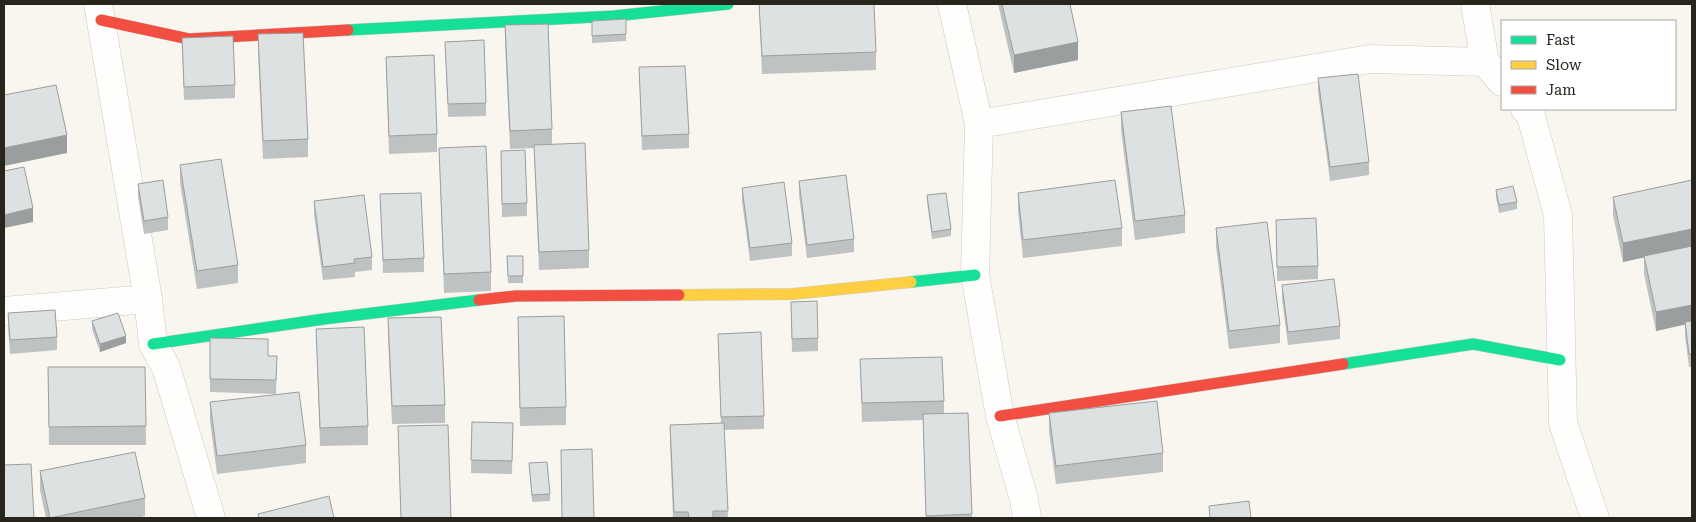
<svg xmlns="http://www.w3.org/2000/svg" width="1696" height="522" viewBox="0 0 1696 522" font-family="'Roboto Serif',serif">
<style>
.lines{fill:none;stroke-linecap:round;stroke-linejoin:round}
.street-casing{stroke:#ccc9c1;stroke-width:29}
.fast-casing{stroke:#ccc9c1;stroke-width:12}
.slow-casing{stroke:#ccc9c1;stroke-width:12}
.jam-casing{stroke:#ccc9c1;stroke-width:12}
.street{stroke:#fefefc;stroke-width:28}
.fast{stroke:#16e098;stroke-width:11}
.slow{stroke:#ffcf43;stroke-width:11}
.jam{stroke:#f24e42;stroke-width:11}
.wall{fill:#bfc2c2}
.shaded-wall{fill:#9b9e9e}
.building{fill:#dee1e1;stroke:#9b9e9e}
</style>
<rect width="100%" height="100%" fill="#f8f6ee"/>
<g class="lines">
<g class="street-casing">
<path id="street" d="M98,4l50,295 5,45 13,23 45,151
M952,4l27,120 -4,151 25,141 24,83 3,19
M1475,4l10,58
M1525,109l6,7 27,99 5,208 32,95
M979,124l391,-65 115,3 17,20
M4,311l144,-12"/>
</g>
<g class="fast-casing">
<path id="fast" d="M348,30l266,-14 114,-12
M911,282l64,-7
M153,344l171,-25 155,-19
M1343,364l130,-20 87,16"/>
</g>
<g class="slow-casing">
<path id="slow" d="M679,295l114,-1 118,-12"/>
</g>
<g class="jam-casing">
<path id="jam" d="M101,20l88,19 159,-9
M479,300l37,-4 163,-1
M1000,416l343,-52"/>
</g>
<use href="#street" class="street"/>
<use href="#fast" class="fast"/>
<use href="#slow" class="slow"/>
<use href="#jam" class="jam"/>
</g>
<path class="wall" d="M759,4l117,48v18l-114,4z
M998,4h72l8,56 -64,13z
M626,19v22l-34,2v-22z
M505,25l47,104v15l37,106v18l-50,2 -5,-122 -24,1 -5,-106z
M258,34l50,105v18l-45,2 -5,-106z
M182,38l53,47v13l-51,2z
M445,42l41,61v13l-38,1z
M386,57l51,77v18l-48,2z
M639,67l50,67v14l-47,2z
M1318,78l51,84v13l-39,6 -12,-89z
M1121,112l64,103v18l-50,7 -14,-110z
M439,148l52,124v19l-47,2z
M501,151l26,52v13l-25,1z
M180,165l58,100v18l-41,6 -17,-106z
M1692,180v187h-3l-4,-32v-11l-29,7 -12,-57v-17l-21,5 -10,-47v-18z
M799,181l55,58v13l-47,6 -8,-63z
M138,184l30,33v13l-24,4 -6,-37z
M742,188l50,55v13l-42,5 -8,-60z
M1496,190l21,12v7l-18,4 -3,-16z
M1018,193l104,35v18l-99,12 -5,-47z
M380,194l44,64v14l-41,1z
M927,195l24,34v7l-19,3 -5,-37z
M314,201l58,56v13l-17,2v5l-32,3 -9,-66z
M1276,220l42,46v13l-41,2z
M1216,228l64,97v18l-51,6 -13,-103z
M507,256h16v27h-15z
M1282,285l58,41v13l-52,6 -6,-46z
M8,313l49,24v13l-47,4 -2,-27z
M791,315l27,23v13l-26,1z
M388,318l57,87v18l-53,1 -4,-88z
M92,321l34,22 -26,9 -8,-23z
M316,329l52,97v19l-48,1z
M718,334l46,82v13l-40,1 4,88h-55l-3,-75v-18l51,-2z
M518,335l48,72v18l-46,1z
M210,338l58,18h9l-1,38 -66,-2z
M860,359l84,42v13l24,-1 4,105h-46l-3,-98 -61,2z
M48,367h97l1,78h-97z
M210,402l96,43v18l-89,11 -7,-53z
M1049,413l114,40v19l-107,12 -7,-52z
M472,422l41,1 -1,51 -41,-1z
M398,426l53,92h-50z
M529,463l21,31v7l-18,1z
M40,471l105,27v18l-9,2h-90l-6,-28z"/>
<path class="shaded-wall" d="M1078,42v18l-64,13v-18z
M67,135v18l-63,13v-18z
M33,208v14l-29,6v-13z
M1692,229v18l-69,15v-19z
M1692,305v18l-36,8v-19z
M126,336v7l-26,9v-8z"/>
<path class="building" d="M759,4h115l2,48 -114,4z
M1002,4h68l8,38 -64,13z
M626,19v15l-34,2v-15z
M548,24l4,105 -42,2 -5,-106z
M303,33l5,106 -45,2 -5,-107z
M233,36l2,49 -51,2 -2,-49z
M484,40l2,63 -38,1 -3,-62z
M434,55l3,79 -48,2 -3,-79z
M685,66l4,68 -47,2 -3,-69z
M1358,74l11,88 -39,5 -12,-89z
M56,85l11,50 -63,13v-53z
M1171,106l14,109 -50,6 -14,-109z
M585,143l4,107 -50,2 -5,-107z
M486,146l5,126 -47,2 -5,-126z
M525,150l2,53 -25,1 -1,-53z
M221,159l17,106 -41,6 -17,-106z
M24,167l9,41 -29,7v-44z
M846,175l8,64 -47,6 -8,-64z
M163,180l5,37 -24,4 -6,-37z
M1115,180l7,48 -99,12 -5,-47z
M1692,180v49l-69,14 -10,-46z
M784,182l8,61 -42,5 -8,-60z
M1513,186l4,16 -18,3 -3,-15z
M421,193l3,65 -41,2 -3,-66z
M946,193l5,36 -19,3 -5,-37z
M364,195l8,62 -18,2 1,4 -32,4 -9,-66z
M1316,218l2,48 -41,1 -1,-47z
M1267,222l13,103 -51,6 -13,-103z
M1692,246v59l-36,7 -12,-56z
M507,256h16v20h-15z
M1334,279l6,47 -52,6 -6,-47z
M817,301l1,37 -26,1 -1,-37z
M55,310l2,27 -47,3 -2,-27z
M118,313l8,23 -26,8 -8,-23z
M564,316l2,91 -46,1 -2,-91z
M441,317l4,88 -53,1 -4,-88z
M1692,321v33h-3l-4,-32z
M364,327l4,99 -48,2 -4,-99z
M761,332l3,84 -43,1 -3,-83z
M210,338l58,1v17h9l-1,24 -66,-1z
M942,357l2,44 -82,2 -2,-44z
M48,367h97l1,59 -97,1z
M299,392l7,53 -89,11 -7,-54z
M1157,401l6,52 -107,13 -7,-53z
M968,413l4,101 -46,2 -3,-102z
M472,422l41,1 -1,38 -41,-1z
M724,423l4,88h-15v7h-24l-1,-6h-14l-4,-87z
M448,425l3,93h-50l-3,-92z
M592,449l2,69h-32l-1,-68z
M135,452l10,46 -95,20 -10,-47z
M547,462l3,32 -18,1 -3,-32z
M31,464l3,54h-30v-53z
M329,496l5,22h-75l-1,-4z
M1249,501l2,17h-41l-1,-12z"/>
<rect width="1696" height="522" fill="none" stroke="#28251c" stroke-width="10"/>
<rect x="1501" y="20" width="175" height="90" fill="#ffffff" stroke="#a9a8a4"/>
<rect x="1511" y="36" width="25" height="8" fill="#16e098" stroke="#a9a8a4"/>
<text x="1546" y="45" font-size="15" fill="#28251c">Fast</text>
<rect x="1511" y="61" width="25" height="8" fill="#ffcf43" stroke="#a9a8a4"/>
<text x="1546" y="70" font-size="15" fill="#28251c">Slow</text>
<rect x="1511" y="86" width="25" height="8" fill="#f24e42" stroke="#a9a8a4"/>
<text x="1546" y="95" font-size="15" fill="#28251c">Jam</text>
</svg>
